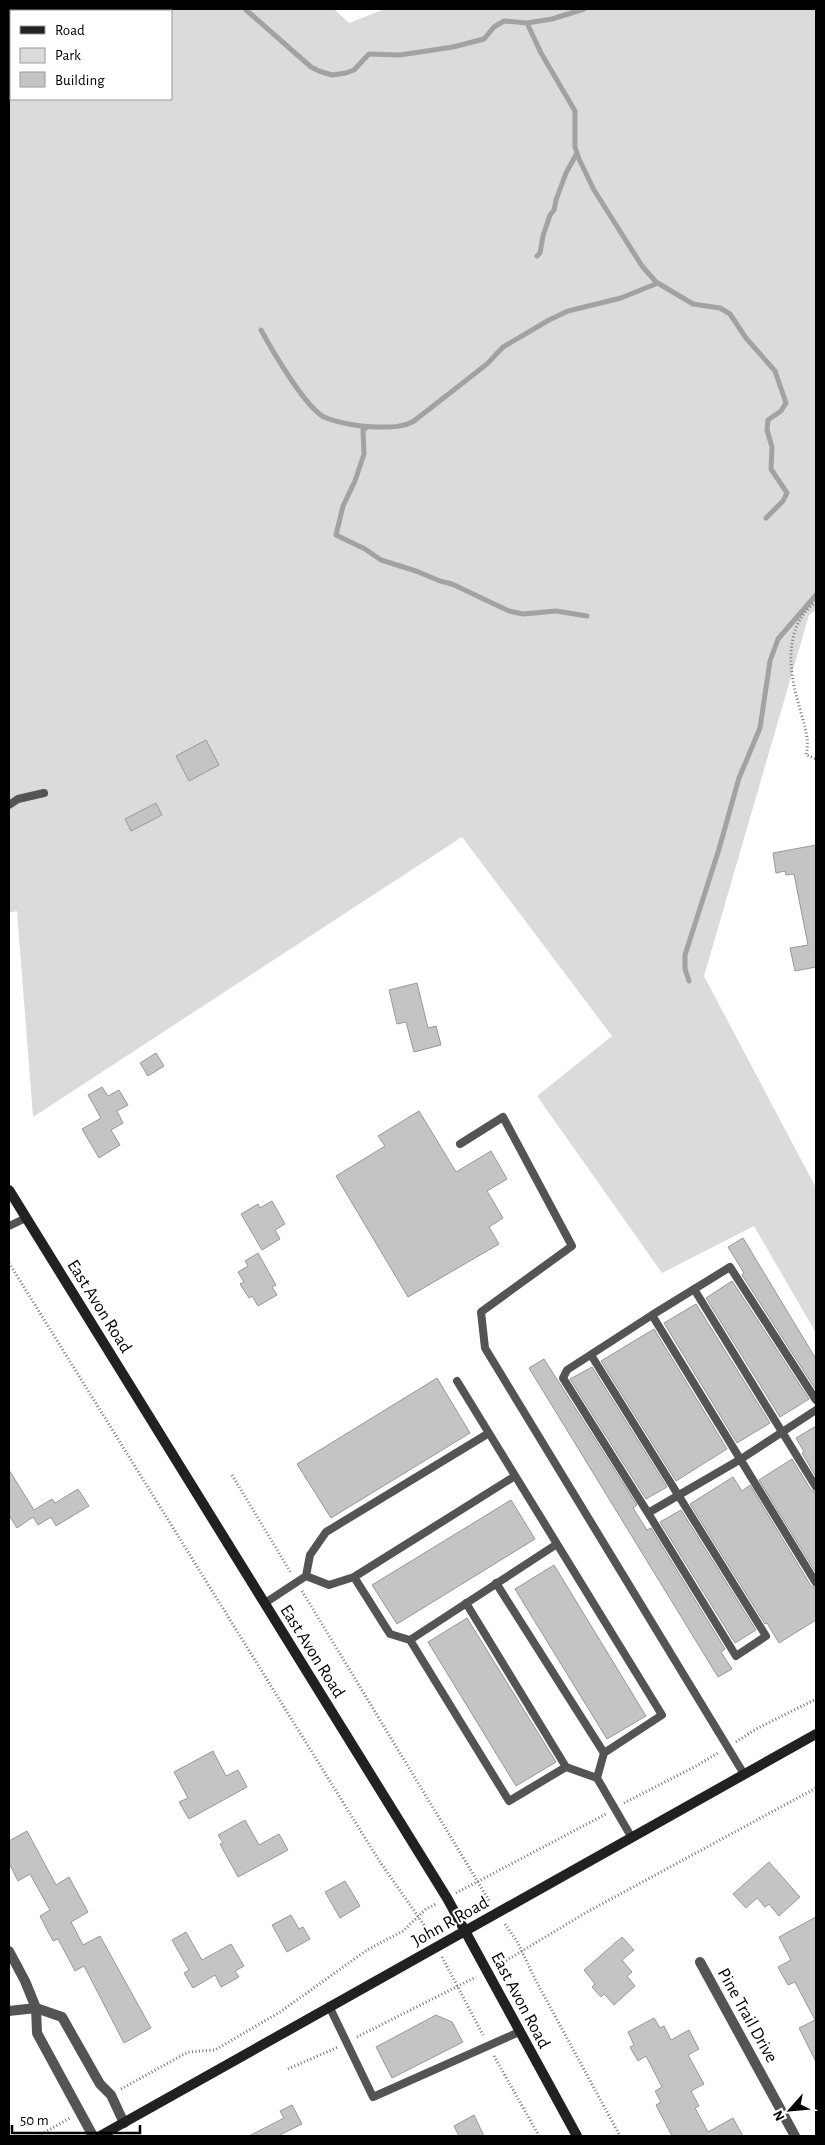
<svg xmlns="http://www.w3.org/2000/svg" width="825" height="2145" viewBox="0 0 825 2145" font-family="'Alegreya Sans',sans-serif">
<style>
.green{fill:#dbdbdb;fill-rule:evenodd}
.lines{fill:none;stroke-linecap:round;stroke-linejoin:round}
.stream{stroke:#a2a2a2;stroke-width:5}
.building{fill:#c4c4c4;stroke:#989898}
.path{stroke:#767676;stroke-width:3;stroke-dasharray:1 2.5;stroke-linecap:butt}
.lane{stroke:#545454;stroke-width:8}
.street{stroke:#545454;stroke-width:10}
.secondary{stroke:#212121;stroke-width:10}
.labels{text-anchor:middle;stroke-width:4;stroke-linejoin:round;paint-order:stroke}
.street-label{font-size:18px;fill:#000;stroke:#fff}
</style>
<rect width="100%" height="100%" fill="#fff"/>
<path class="green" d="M9,9h325l15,14 36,-14h431v601l-7,5 -105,361 112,212v145l-62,-107 -92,47 -125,-177 75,-60 -150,-199 -429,280 -16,-206 -8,2zM11,11h160v88h-160z"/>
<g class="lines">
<path class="stream" d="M245,9l66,58 8,4 13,4 14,-2 8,-3 15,-16 31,1 53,-8 31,-8 10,-12 10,-6 23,2 25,-4 32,-10
M527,23l14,30 34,58v36l4,12 15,31 48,76 14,16 37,22 27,4 10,6 16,24 29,33 11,32 -5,8 -13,9 -1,10 5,17 -1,22 16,24 -4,8 -17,17
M537,256l3,-3 3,-17 7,-21 4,-5 2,-10 10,-27 11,-20
M261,330c11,20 44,77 63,87 13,6 39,10 52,10 13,0 26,1 38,-6l73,-57 16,-17 46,-27 19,-9 53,-13 37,-15
M366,428l-3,2 1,24 -9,27 -12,25 -7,29 29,14 16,11 35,11 24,10 12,3 57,27 14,3 33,-3 31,5
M689,981l-4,-12v-14l34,-106 20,-71 21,-50 10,-67 8,-22 38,-44"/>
</g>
<path class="building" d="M206,740l13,25 -30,16 -13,-25z
M156,803l6,12 -31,16 -6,-12z
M816,845v122l-21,4 -5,-23 18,-3 -14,-71 -8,1 -1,-4 -9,2 -3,-20z
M417,983l11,45 8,-2 5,19 -27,7 -8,-30 -9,2 -8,-34z
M156,1053l8,13 -16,10 -8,-13z
M102,1087l6,9 11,-6 9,15 -11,6 6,12 -12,7 9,15 -21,13 -17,-29 19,-11 -13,-23z
M419,1111l37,61 35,-21 16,28 -20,12 16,27 -14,9 10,17 -91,53 -72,-121 49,-30 -7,-10z
M272,1201l13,23 -10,6 5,9 -18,11 -21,-36 17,-10 2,4z
M743,1238l73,121v31l-74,-115 2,-2 -16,-26z
M258,1253l18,32 -4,2 5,8 -19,11 -6,-10 -3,2 -9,-14 4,-2 -6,-10 10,-6 -3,-5z
M732,1281l77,118 -29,18 -74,-119z
M696,1304l74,119 -33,20 -73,-120z
M654,1329l73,120 -51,32 -75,-120z
M544,1359l93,146 -4,3 14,22 4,-2 74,121 -4,3 11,17 -14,8 -189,-309z
M592,1367l75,120 -21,12 -76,-120z
M437,1378l33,55 -139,85 -34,-54z
M816,1426v51l-14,-24 2,-1 -8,-14z
M792,1459l19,31 5,3v80l-57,-93z
M9,1470l25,40 18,-11 3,4 23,-14 11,17 -33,20 -5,-9 -13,8 -5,-8 -16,11 -8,-13z
M733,1477l9,14 8,-6 61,101 5,3v31l-37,23 -12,-20 -2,1 -75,-120z
M511,1500l24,39 -138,85 -25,-39z
M681,1510l75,120 -21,13 -75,-121z
M554,1565l92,151 -39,23 -92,-150z
M467,1618l89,144 -40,24 -88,-144z
M213,1751l13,25 12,-6 9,17 -58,32 -10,-17 9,-4 -14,-26z
M245,1820l14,25 20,-11 9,16 -50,27 -18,-33 3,-1 -5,-8z
M27,1831l29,54 13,-8 19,35 -17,10 12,23 17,-9 51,92 -27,15 -40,-77 -9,5 -17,-32 -5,2 -13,-25 10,-6 -20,-36 -12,7 -9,-18v-22z
M769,1862l31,35 -21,19 -10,-12 -4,3 -8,-9 -11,10 -13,-14z
M345,1881l15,25 -20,12 -15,-26z
M291,1915l8,14 4,-2 7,12 -23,13 -15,-27z
M816,1917v145l-17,-34 16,-8 -20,-38 -7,3 -10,-18 13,-7 -12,-23z
M186,1932l16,28 29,-16 13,22 -9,5 4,6 -18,10 -6,-12 -22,13 -9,-15 5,-3 -17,-30z
M622,1937l12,13 -12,10 10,12 -5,4 8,10 -21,19 -10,-11 -3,3 -9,-10 3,-3 -11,-14z
M436,2015l16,7 11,20 -71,36 -16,-31z
M654,2018l6,10 4,-2 7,14 18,-10 10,19 -11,6 16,29 -13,7 8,15 -4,2 13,24 25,-14 10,18h-71l-16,-31 5,-3 -6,-11 7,-4 -16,-31 -8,5 -8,-14 4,-2 -6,-13z
M292,2105l10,19 -24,12h-29l35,-18 -4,-7z
M474,2115l10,21h-25l-5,-10z"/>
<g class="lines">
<path class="path" d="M816,602c-34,25 -27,71 -16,107 4,16 10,29 6,46l10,4
M9,1263l371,599 51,73
M232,1475l59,98
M302,1591l188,311
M736,1742l20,-13 60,-30
M624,1803l72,-37 22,-13
M456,1893l150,-79
M505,1924l13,19 17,36 85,157
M442,1957l41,78
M497,1966l90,-54 229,-124
M357,2037l119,-60
M494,2056l45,80
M288,2069l50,-22
M121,2089l67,-37 27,-2 65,-38 87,-62 36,-19 23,-22 10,-5
M38,2136l32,-18"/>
<path class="lane" d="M9,805l9,-6 26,-6
M460,1144l43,-27 69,129 -91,66 4,36 259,426
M9,1226l17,-8
M694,1289l122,198
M652,1315l-85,55 -4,8 85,135 93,-54 75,-49
M591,1355l175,281 -30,20 -88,-143
M457,1381l205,334 -58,38 -7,25 35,60
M816,1400l-86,-133 -78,48 164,268
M515,1476l-161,101 36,57 20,6 99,161 57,-34 31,11
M306,1576l23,9 25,-8
M496,1583l108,170
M265,1603l41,-27 4,-21 16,-23 163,-99
M466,1603l100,164
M410,1640l147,-96
M329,2006l44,91 146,-65"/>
<path class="street" d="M9,1951l16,30 11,27 1,25 56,103
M700,1962l95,174
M9,2011l27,-3 26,9 38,67 11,11 13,28"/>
<path class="secondary" d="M9,1190l438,708 130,238
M100,2136l716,-402"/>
</g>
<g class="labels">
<g class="street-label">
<text transform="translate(100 1306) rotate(58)" y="6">East Avon Road</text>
<text transform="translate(313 1651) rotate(58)" y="6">East Avon Road</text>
<text transform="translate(450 1921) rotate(-29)" y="6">John R Road</text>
<text transform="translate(521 2000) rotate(62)" y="6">East Avon Road</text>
<text transform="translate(748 2015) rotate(61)" y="6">Pine Trail Drive</text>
</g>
</g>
<rect width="825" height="2145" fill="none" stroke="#000000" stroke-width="20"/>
<rect x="10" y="10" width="162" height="90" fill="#ffffff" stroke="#999999"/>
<rect x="20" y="26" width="25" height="8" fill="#212121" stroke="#999999"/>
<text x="55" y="35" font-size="15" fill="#000000">Road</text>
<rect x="20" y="48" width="25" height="15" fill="#dbdbdb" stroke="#999999"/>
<text x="55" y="60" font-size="15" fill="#000000">Park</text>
<rect x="20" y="72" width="25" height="15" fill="#c4c4c4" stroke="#999999"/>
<text x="55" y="85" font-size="15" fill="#000000">Building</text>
<g transform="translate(790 2110) rotate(243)" stroke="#ffffff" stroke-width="4" paint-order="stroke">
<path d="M0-4L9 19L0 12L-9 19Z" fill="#000000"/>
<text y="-8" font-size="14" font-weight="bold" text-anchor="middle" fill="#000000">N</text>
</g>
<path d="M12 2125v8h128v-8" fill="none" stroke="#000000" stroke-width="2.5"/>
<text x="20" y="2125" font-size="15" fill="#000000" stroke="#ffffff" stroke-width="4" paint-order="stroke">50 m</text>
</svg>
